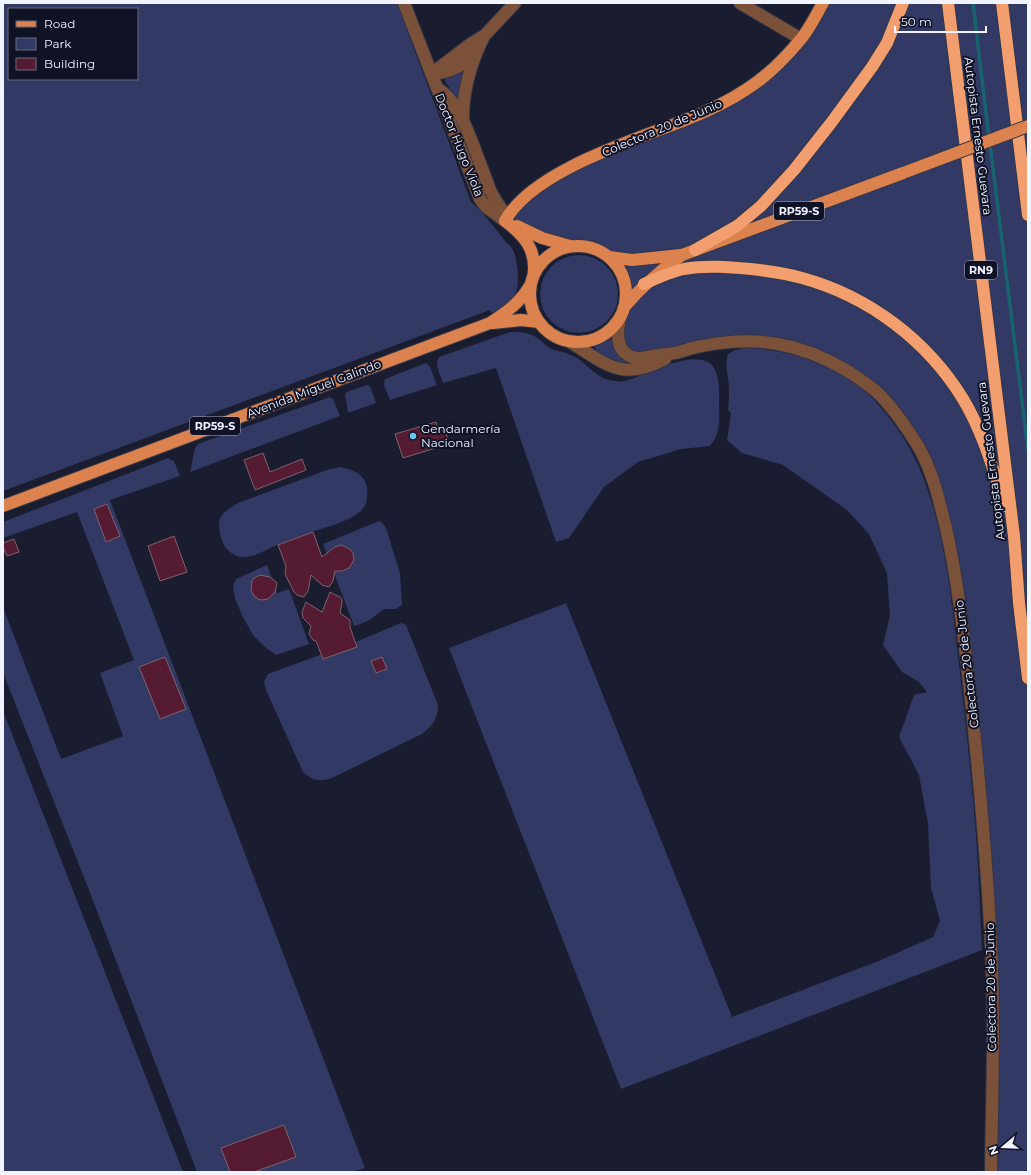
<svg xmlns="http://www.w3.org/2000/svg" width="1031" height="1175" viewBox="0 0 1031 1175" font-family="Montserrat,sans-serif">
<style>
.green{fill:#323964;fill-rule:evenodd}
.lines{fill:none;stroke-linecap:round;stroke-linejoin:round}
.stream{stroke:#17646e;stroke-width:3.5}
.building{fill:#551b33;stroke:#7e636c}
.minor-casing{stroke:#333748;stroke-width:14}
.major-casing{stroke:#333748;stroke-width:14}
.highway-casing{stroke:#333748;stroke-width:14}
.minor{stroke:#7c513a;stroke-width:12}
.major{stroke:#db824f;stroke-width:12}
.highway{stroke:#f39e6e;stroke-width:12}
.major-bridge-casing{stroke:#333748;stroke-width:14;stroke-linecap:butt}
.major-bridge{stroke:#db824f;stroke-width:12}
.poi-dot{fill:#6cc3f2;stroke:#101325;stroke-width:1.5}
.labels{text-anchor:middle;stroke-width:4;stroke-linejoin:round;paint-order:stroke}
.shield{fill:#101325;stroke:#aeb0be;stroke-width:1}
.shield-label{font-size:11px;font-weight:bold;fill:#f1f4ff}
.street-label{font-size:12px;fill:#f1f4ff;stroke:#101325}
.poi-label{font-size:12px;fill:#f1f4ff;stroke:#101325;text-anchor:start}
</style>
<rect width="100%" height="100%" fill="#191d2f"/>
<path class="green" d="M3,3h394l74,199c13,11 23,25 34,39 3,3 7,6 8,9 5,9 7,36 2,45 -4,9 -16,15 -24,18l-1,-3 -487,181zM9,9h128v70h-128z
M823,3h205v1169h-37v-226l-42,-408 -29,-89 -64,-73 -84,-33 -97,10h-49l-6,-34 5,-13 1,-14 -2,-13 -6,-12 -9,-10 -12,-7 -13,-4h-14l-28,-8 -35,-21 26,-27 156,-71 85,-52z
M461,71l3,2 -5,25h-3l-11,-17 1,-2z
M540 294a39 39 0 1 1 78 0a39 39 0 1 1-78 0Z
M510,332c10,-1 21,1 29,7 5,4 9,9 15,11 2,1 6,1 9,2 4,1 10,4 14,6 11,7 19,19 32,22 5,1 11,2 16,1 21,-5 79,-40 91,-9 4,11 3,25 3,37 1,12 0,27 -9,37l-29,3 -43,13 -34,25 -35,51 -13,4 -60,-174 -53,15c-2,-8 -9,-18 -4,-26z
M611,336l4,15 17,13c-17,-1 -28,-2 -38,-17l9,-4z
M748,347c37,5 77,11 107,35 26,21 51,55 64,85 27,64 33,137 41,206 6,54 12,108 16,163 3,38 4,76 6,114l-361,139 -172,-441 117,-45 166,414 149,-57 52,-23 7,-16 -9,-33 -3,-64 -9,-49 -20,-38 15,-42 13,-3 -8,-10 -17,-10 -19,-27 7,-30 -3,-42 -18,-39 -22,-24 -64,-45 -41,-12 -15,-13 4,-27 -3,-3c1,-7 1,-13 1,-20 0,-12 -5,-25 -1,-36l7,-4z
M426,363l4,4 7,18 -47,15 -6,-15 1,-6z
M367,385l3,1 6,17 -28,10 -3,-19 2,-2z
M330,397l3,2 7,17 -150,56 5,-24 3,-4z
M168,458l6,3 6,15 -70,24 255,668 -12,4h-156l-108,-282 -86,-217v-66l58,152 62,-23 -23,-63 34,-13 -57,-148 -74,26v-16z
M341,467c12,3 24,7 26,21 1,8 0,17 -6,23 -13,11 -31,15 -47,20 -11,4 -23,9 -34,13 -9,3 -17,8 -25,11 -4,1 -11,3 -15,2 -13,-4 -18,-12 -20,-24 -4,-18 4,-21 18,-30l92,-34z
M379,521l4,3 3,4 14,45 2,32 -6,4h-12l-16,12 -14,5 -31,-82z
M267,565l10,28 12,-4 20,55 -33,11 -11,-8 -12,-12 -10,-18 -8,-18 -2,-13 3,-7z
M401,623l5,2 32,80c-1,15 -4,19 -16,29l-90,44c-14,4 -18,3 -29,-6l-37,-82 -2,-8 4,-8 90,-33z
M3,711l180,461h-180z"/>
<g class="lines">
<path class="stream" d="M973,3l16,135
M990,144l38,306"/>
</g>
<path class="building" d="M436,422l3,9 6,-2 4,15 -46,14 -8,-24z
M263,453l7,19 32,-13 4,11 -51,20 -11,-30z
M107,504l13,32 -14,6 -12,-33z
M313,532l9,25 13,-10 7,-2 9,5 2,3 1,7 -5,8 -7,3h-7l-2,10 -4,6 -7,-2 -11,-10 -3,16 -4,6 -7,-2 -3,-3 -9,-18 1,-8 -8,-21z
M174,536l13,36 -27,9 -12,-35z
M14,539l5,13 -12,4 -4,-9v-4z
M260,575l10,2 7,6 -2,9 -7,7 -7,1 -3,-1 -3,-2 -4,-6 1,-10 2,-3z
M330,592l10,5 2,3v3l-2,10 10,7v7l7,20 -34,12 -7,-18 -3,-1 -4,-6 2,-8 -8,-8 -1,-6 4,-10 16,10z
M165,657l21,52 -26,10 -21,-52z
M382,657l5,12 -11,4 -5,-12z
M284,1125l12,32 -42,15h-24l-9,-24z"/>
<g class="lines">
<g class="minor-casing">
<path id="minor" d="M404,3l76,196 6,8 19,14
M740,3l61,36
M431,74l38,-29 16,-10 30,-32
M432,74c18,-2 29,-7 42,-19
M437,88c21,13 28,37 37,59 5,14 11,29 16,43l6,11 11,16
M463,118c0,-30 8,-56 21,-82
M620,319c-3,13 -5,32 12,38 9,3 18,-1 27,-2 5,-1 11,-1 16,-2 9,-2 18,-6 27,-7 53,-11 98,-3 144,24 12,8 26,16 36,27 14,15 25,31 36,49 11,19 18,41 23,62 13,49 19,98 25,148 11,96 20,192 25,288 4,76 1,152 0,228
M570,342c36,22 52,40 95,17"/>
</g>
<g class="major-casing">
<path id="major" d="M517,226l25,12 28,8
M530 294a48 48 0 1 1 96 0a48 48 0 1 1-96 0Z
M609,257l23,3 49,-5
M533,278c5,-27 -8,-42 -28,-57 28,-51 131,-81 183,-102 20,-8 41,-18 59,-30 19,-12 40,-33 54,-50 9,-11 15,-24 22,-36
M625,306c17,-20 36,-36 57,-51l221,-82
M493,323l28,-3 18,2
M3,506l487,-183c18,-12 30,-20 41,-39"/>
</g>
<g class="highway-casing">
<path id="highway" d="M948,3l66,533 5,67 9,75
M1002,3l26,212
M695,250l42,-24 24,-20 33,-36 37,-47 41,-56 15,-24 16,-40
M644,284c13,-6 26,-12 40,-15 22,-4 45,-2 67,0 17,2 34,4 51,9 66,18 125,62 161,121 20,33 30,70 42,107"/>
</g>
<use href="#minor" class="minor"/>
<use href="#major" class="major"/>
<use href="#highway" class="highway"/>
<g class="major-bridge-casing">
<path id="major-bridge" d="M903,173l125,-47"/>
</g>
<use href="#major-bridge" class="major-bridge"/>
</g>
<circle class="poi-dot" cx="413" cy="436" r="4"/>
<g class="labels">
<g class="shield">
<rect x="774" y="202" width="50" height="18" rx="3"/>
<rect x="965" y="261" width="32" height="18" rx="3"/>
<rect x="190" y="417" width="50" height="18" rx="3"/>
</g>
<g class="shield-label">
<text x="799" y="215">RP59-S</text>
<text x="981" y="274">RN9</text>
<text x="215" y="430">RP59-S</text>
</g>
<g class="street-label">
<text transform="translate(662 128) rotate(-23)" y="4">Colectora 20 de Junio</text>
<text transform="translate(978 136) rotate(83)" y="4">Autopista Ernesto Guevara</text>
<text transform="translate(459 145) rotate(68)" y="4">Doctor Hugo Viola</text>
<text transform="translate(314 389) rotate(-21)" y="4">Avenida Miguel Galindo</text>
<text transform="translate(991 461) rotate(-97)" y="4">Autopista Ernesto Guevara</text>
<text transform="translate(967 664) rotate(-97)" y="4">Colectora 20 de Junio</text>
<text transform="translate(991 987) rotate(-91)" y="4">Colectora 20 de Junio</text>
</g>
<g class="poi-label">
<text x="421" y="433">Gendarmería<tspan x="421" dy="14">Nacional</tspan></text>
</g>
</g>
<rect width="1031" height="1175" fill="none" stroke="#f1f4ff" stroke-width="8"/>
<rect x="8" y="8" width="130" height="72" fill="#101325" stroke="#6a6d7c"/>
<rect x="16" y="21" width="20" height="6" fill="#db824f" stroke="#6a6d7c"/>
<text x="44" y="28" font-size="12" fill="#f1f4ff">Road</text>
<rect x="16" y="38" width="20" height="12" fill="#323964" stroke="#6a6d7c"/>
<text x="44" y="48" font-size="12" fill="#f1f4ff">Park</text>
<rect x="16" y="58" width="20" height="12" fill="#551b33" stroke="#6a6d7c"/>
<text x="44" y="68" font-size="12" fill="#f1f4ff">Building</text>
<g transform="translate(1003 1147) rotate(251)" stroke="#101325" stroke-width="3" paint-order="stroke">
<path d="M0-3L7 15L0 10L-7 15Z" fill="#f1f4ff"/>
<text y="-6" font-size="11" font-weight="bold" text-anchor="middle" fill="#f1f4ff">N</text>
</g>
<path d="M895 26v6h91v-6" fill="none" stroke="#f1f4ff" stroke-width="2"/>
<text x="901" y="26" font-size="12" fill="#f1f4ff" stroke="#101325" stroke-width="3" paint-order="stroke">50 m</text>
</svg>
